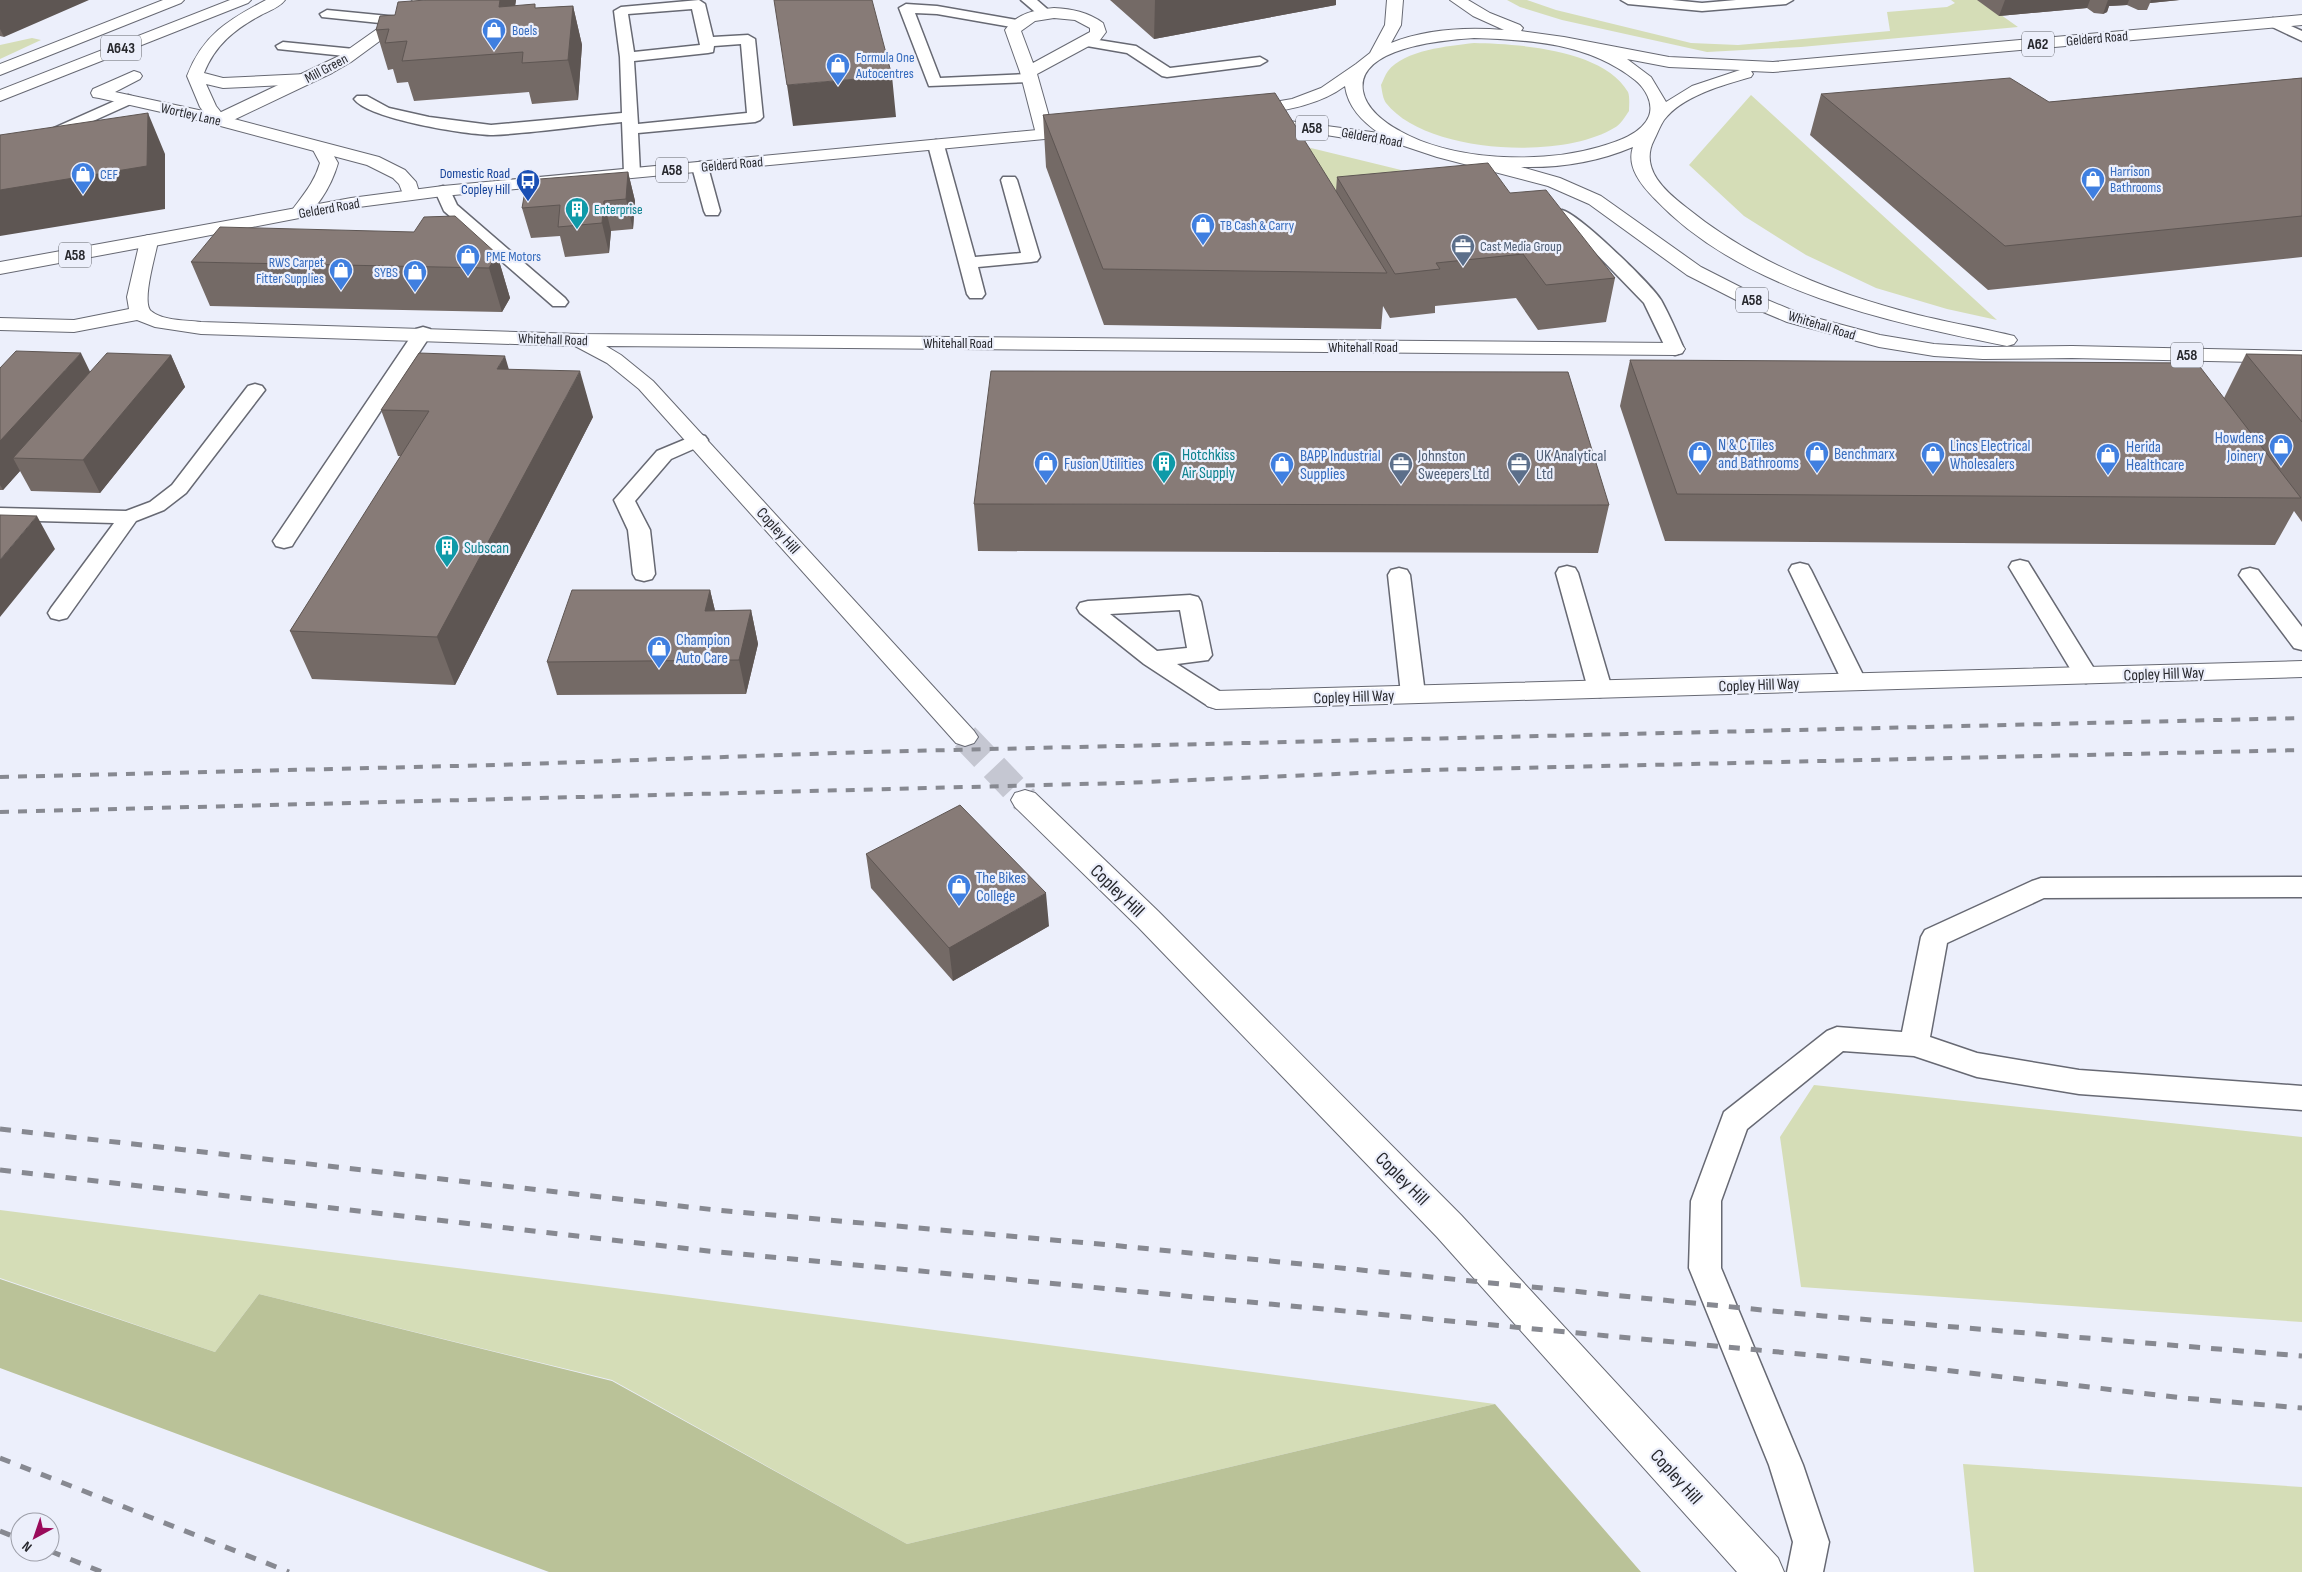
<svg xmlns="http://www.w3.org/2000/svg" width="2302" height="1572" viewBox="0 0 2302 1572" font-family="'Sofia Sans Condensed',sans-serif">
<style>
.green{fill:#d5ddb7}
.forest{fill:#bac298}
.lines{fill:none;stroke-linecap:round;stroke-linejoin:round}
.street-tunnel{stroke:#c5c7d2;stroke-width:28;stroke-dasharray:28 14;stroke-linecap:butt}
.lane-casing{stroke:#676973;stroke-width:3}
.street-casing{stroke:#676973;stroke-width:2}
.secondary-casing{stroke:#676973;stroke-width:2}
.primary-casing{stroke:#676973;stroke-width:2}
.highway-casing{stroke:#676973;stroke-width:2}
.lane{fill:#fff;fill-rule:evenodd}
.street{fill:#fff;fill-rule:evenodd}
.secondary{fill:#fff;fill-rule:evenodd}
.primary{fill:#fff;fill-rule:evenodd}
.highway{fill:#fff;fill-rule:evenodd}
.rail-far1{stroke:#878991;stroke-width:4;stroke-dasharray:9 9;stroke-linecap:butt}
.rail{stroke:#878991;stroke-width:5;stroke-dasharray:11 11;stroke-linecap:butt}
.wall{fill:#746a66}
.shaded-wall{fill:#5e5653}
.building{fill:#877b77;stroke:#5e5653}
.labels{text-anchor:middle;stroke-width:4.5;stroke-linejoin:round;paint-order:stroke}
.far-shop-label{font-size:14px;fill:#366cbe;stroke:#eceffb;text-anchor:start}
.far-street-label{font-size:14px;fill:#27282d;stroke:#eceffb}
.far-transit-label{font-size:14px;fill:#164399;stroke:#eceffb;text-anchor:end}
.far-culture-label{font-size:14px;fill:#0d838f;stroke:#eceffb;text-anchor:start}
.far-service-label{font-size:14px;fill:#4e5e75;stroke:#eceffb;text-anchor:start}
.shield{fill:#eceffb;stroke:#62646b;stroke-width:1}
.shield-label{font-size:15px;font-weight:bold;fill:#27282d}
.shop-label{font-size:16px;fill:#366cbe;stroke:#eceffb;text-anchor:start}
.culture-label{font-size:16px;fill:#0d838f;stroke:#eceffb;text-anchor:start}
.service-label{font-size:16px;fill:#4e5e75;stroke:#eceffb;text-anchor:start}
.street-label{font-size:16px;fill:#27282d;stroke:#eceffb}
.near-street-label{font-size:19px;fill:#27282d;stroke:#eceffb}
</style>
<rect width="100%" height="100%" fill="#eceffb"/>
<path class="green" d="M1507,0h20l29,10 135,33 47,2 152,-14 -3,-19 60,-5 8,-4 -4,-3h29l38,27 -217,20 -94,5 -145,-32 -42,-13z
M32,38l9,2 -41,19v-14z
M1474,43c44,1 129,6 154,49 2,5 1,14 1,19 -4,6 -9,14 -15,17 -52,32 -188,26 -228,-25 -3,-4 -4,-12 -5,-18 2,-4 4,-10 7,-14 16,-21 61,-25 86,-28z
M1751,95l246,225 -50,-11 -71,-21 -70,-33 -62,-39 -55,-51z
M1278,140l238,58 -191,21z
M1814,1085l488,52v185l-501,-35 -21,-150z
M0,1210l670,85 825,109 -588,140 -295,-164 -353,-86 -44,58 -215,-74z
M1963,1464l339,23v85h-328z"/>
<path class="forest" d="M0,1279l215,73 44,-58 353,87 295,163 588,-140 146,168h-1092l-549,-204z"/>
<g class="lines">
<path class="street-tunnel" d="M965,737l60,63"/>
<g class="lane-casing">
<path id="lane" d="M699,0l6,4 8,33 35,-2 7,4 8,78 -3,3 -5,2 -117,11 2,40 -2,3h-12l-2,-3 -2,-51c-43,4 -86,11 -129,13 -26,0 -125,-16 -139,-36l3,-3h10l22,12 40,9 62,8 131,-12 -2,-56 -6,-46 7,-4zM692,9l8,36 -66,7 -6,-38zM741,44l6,69 -109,11 -4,-63 74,-8 5,-1 1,-6z
M1021,0h16l16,14 -2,3h-10z
M1621,0h51l30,3 34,-3h57l-7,4 -84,7 -74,-7z
M906,4l31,2 80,14 7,4 -7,4 -80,-14 -22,-1 25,65 90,-4 7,4 -7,4 -101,4 -30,-78z
M327,10l72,7 7,4 -7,4 -77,-8 -2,-3z
M2273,18l29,13v10l-34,-16 -2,-3z
M1086,38l50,8 34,22 90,-11 7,4 -7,4 -93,12 -5,-1 -35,-23 -46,-8 -2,-3 2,-3z
M283,42l71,7 7,4 -7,4 -76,-8 -2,-3z
M128,95l5,2 3,3 -3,3 -133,60v-11z
M936,140l6,2 2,3 31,112 46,-4 -20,-73 2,-3h12l2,3 23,77 -3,4 -6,1 -53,5 7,27 -3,4h-12l-3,-4 -39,-149 2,-3z
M700,162l6,2 2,3 12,44 -2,4h-12l-2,-4 -12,-44 2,-3z
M443,186l6,2 8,17 108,93 3,4 -3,4h-12l-109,-95 -9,-20 2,-3z
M1562,210c17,4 89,74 99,90 9,16 16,33 23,49l-2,4 -7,2 -7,-2 -24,-50 -62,-64 -26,-20 -2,-4 2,-4z
M423,327l7,2 2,4 -137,208 -3,5 -8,2 -8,-2 -3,-5 143,-212z
M255,384l7,2 3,4 -79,103 -22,17 -28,11 -69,97 -8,2 -8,-2 -3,-5 3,-5 63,-85 -114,-3v-12l126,3 24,-9 22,-17 76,-99z
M698,434l7,2 3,4 -3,4 -34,15 -36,42 15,29 5,44 -3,5 -8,2 -8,-2 -3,-5 -5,-44 -14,-30 43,-49z
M2020,560l8,2 70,113 -4,5 -8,3 -8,-3 -4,-5 -65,-108 3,-5z
M1800,563l8,2 3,5 55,111 -4,6 -8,2 -8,-2 -4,-6 -53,-111 3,-5z
M1567,566l8,2 3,5 34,116 -4,6 -8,2 -8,-2 -4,-6 -32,-116 3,-5z
M1399,568l8,2 3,5 15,119 -4,6 -8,2 -8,-2 -4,-6 -13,-119 3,-5z
M2250,568l8,2 44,57v23l-8,-2 -55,-73 3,-5z
M1190,595l8,2 3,5 11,53 -4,5 -31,4 47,30 4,6 -4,6 -8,2 -8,-2 -64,-42 -64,-51 -3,-5 3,-5 8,-2zM1180,610l7,38 -30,3 -47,-37z
M2302,877v20l-258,1 -97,45 -17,94 47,16 102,17 223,16v24l-223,-16 -102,-17 -63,-21 -71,-5 -96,78 -26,72v67l82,197 26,77 -6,30h-36l6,-30 -24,-77 -80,-197 2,-67 33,-89 103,-81 10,-4 65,5 19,-95 4,-7 107,-49 9,-3z"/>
</g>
<g class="street-casing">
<path id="street" d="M413,0h17l-23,21 -56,41 -19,11 -107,51 -6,1 -120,-27 -6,-1 -2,-4 2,-4 41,-18 6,2 2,3 -2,3 -25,13 102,22 122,-58 58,-41z
M1054,8c18,1 34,4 49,15l3,9 -6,8 -63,34 17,60 -3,4h-12l-3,-4 -16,-62 -15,-42c12,-17 30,-20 49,-22zM1054,18l21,2 15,8v4l-57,31 -12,-32 14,-10z
M321,143l6,1 11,19c-5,18 -24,59 -46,54l-2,-4c12,-17 24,-29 30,-50l-8,-15 3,-4z
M149,235l7,2 2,4c-2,13 -17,61 -7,70 12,10 35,9 50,11l378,12 1096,9 7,2 3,4 -3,4 -7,2 -1069,-9 15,9 32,26 321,350 4,6 -4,6 -9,3 -9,-3 -317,-354 -32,-26 -32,-17 -374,-12 -46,-7 -18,-7 -63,12 -74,-2v-12l74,2 55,-11 -2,-12 13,-56 2,-4z
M2302,661v16l-1086,32 -9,-3 -4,-6 4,-6 9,-3z
M1025,790l10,3 123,118 303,304 317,343 6,14h-47l-300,-335 -299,-310 -123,-120 -4,-7 4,-7z"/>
</g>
<g class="secondary-casing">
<path id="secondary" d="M219,115l160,42 26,13 11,12 4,13 -3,4h-12l-6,-15 -6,-6 -26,-13 -154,-41 -2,-4 2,-4z"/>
</g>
<g class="primary-casing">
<path id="primary" d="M1387,0h16l-2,25 -10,18c35,-14 76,-16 113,-13l-31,-14 -23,-16h18l22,13 30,12 3,3 -2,3 43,6 105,20 104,5 529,-47v10l-529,47 -22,-1 2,3 -2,3c-28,8 -69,19 -87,43 -4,6 -7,14 -10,20 -15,29 12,52 33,68 68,55 147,86 231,107 32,8 64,13 96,21l3,4 -3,4 -7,2c-119,-24 -265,-55 -352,-147 -13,-13 -29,-32 -22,-52 -35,15 -74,21 -112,20l39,11 41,18 100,71 57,29 43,18 79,21 54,9 49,3 89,-1 230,5v12l-230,-5 -89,1 -49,-3 -55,-9 -92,-25 -43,-18 -57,-29 -98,-71 -41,-18 -111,-29 -36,-12 -6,1 -69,-11 -69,-7 -6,-1 -3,-4 3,-4h23l105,14c-17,-12 -31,-26 -34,-47 -28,21 -66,25 -100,31l-6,-1 -2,-4 2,-4 53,-9 29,-11 35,-24 14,-11 15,-28zM1474,38c57,2 114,5 161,42 10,8 19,23 14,36 -7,18 -33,26 -50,31 -58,17 -146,14 -199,-16 -15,-8 -34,-22 -37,-40 -7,-44 82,-51 111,-53zM1627,59l42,8 71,3 -48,16 -26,16 -15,-25z
M1080,126l6,1 3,4 -3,4 -643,61 -92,12 -202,39 -7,-2 -2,-4 2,-4 7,-2 202,-37 92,-12z"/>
</g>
<g class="highway-casing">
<path id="highway" d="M163,0h21l-3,3 -181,72v-11z
M230,0h21l-3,3 -248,98v-11z
M266,0h19c-5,7 -16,11 -24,15 -26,14 -46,30 -57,58l19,5 83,-4 6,2 2,3 -2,3 -6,2 -83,4 -17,-4 10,22 11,14 -2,4h-12l-13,-17 -13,-31c16,-41 41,-56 79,-76z
M149,235l7,2 2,4 -2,4 -156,29v-12z"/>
</g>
<use href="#lane" class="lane"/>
<use href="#street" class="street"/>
<use href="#secondary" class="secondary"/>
<use href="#primary" class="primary"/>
<use href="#highway" class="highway"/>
<path class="rail-far1" d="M0,777l496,-12 370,-13 1436,-34
M0,812l1122,-29 308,-13 872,-20"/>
<path class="rail" d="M0,1129l716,81 394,35 713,71 479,40
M0,1170l708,81 1124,106 351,41 119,10
M0,1458l289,114
M0,1531l20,8
M50,1551l52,21"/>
</g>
<path class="wall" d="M0,0l4,37 -4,-1z
M426,0h90l-1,6 21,2 37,-2 9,39 -4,55 -46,4 -3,-12 -115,9 -6,-19 -11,1 -4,-14 -5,1 -12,-40 19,-15z
M1110,0h226v5l-182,34z
M1977,0h203l-30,3 -3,7h-9l-11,-5 -18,1 -2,6 -4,2 -9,-1 -7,-5 -88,8z
M2302,78v179l-314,33 -178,-155 11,-41 228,8z
M1043,115l293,76 1,-14 173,16 105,85 -9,44 -68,8 -22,-32 -81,8v7l-45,5 -7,-12 -2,23 -277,-4 -58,-158z
M628,172l7,29 -2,28 -22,2 -2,22 -44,4 -5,-21 -29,2 -9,-30z
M497,254l13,44 -8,14 -292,-6 -19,-44z
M2246,354l56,1v167l-8,-11 -19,34 -610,-4 -45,-135 10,-46 594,38z
M171,355l14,32 -85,106 -69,-2 -11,-20 -17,19h-3v-122l90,4z
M509,369l84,48 -138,268 -143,-6 -22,-48 111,-175h-3l-17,-46z
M974,504l635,1 -11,48 -620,-2z
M710,590l5,21 36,-1 7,34 -12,50 -189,1 -10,-33z
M866,854l183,72 -96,55 -82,-93z"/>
<path class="shaded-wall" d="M0,0h89l-85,37 -4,-8z
M500,0h16l-7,46 -10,-39z
M1155,0h181v5l-182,34z
M2005,0h85l-3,8 -88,8z
M2108,0h21l-2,5 -18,1 -2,6 -4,2z
M2151,0h28l-29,3z
M573,6l9,39 -4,55 -10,-40z
M892,76l4,41 -103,9 -6,-41z
M148,113l17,41v55l-165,27v-46z
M628,172l7,29 -2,28 -7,-30z
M604,201l7,30 -2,22 -7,-30z
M497,254l13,44 -8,14 -13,-44z
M81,353l15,31 -83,74 7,13 -17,19 -3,-5v-44z
M171,355l14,32 -85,106 -17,-33z
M505,356l13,45 -21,-32z
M580,371l13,46 -138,268 -18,-48z
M37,516l18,33 -55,68v-57z
M710,590l8,33 -13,-12z
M751,610l7,34 -12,50 -7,-34z
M1046,893l3,33 -96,55 -4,-33z"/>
<path class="building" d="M426,0h74l-1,7 36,-3v4l38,-2 -5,54 -46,3 1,-11 -121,9 5,-20 -22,2 4,-14 -13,1 4,-14 15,-1 3,-13z
M774,0h98l20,76 -105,9z
M2010,78l39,24 253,-24v138l-297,30 -184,-152z
M1275,93l112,180 -284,-4 -60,-154z
M148,113l-1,53 -147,24v-55z
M1488,163l22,30 36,-3 69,88 -69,7 -23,-31 -87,9 4,6 -45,5 -58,-97z
M628,172l-2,27 -22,2 -2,22 -44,4 2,-22 -38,3 5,-28z
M455,216l42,38 -8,14 -298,-6 29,-35 194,5 10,-15z
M16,351l65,2 -81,88v-73z
M107,353l64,2 -88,105 -70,-2z
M419,353l86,3 -8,13 83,2 -143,266 -147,-6 139,-220 -48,-1z
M2246,354l56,1v67z
M1630,360l567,3 104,135 -624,-4z
M991,371l577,1 41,133 -635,-1z
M0,515l37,1 -37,44z
M572,590h138l-5,21 46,-1 -12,50 -192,2z
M960,805l86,88 -97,55 -83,-94z"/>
<defs>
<g id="shop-pin" transform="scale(1.25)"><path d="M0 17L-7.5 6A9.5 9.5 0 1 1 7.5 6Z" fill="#3f7fe0" stroke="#eceffb"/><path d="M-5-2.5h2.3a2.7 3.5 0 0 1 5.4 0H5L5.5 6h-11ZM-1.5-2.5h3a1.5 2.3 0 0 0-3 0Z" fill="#fff"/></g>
<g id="bus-pin" transform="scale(1.25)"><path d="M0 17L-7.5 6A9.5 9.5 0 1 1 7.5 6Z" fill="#1a4fb4" stroke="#eceffb"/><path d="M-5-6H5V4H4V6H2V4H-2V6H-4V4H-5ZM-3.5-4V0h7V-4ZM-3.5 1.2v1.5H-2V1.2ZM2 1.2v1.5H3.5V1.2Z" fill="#fff"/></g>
<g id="building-pin" transform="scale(1.25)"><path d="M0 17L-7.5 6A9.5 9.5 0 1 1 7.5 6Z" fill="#0f9aa8" stroke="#eceffb"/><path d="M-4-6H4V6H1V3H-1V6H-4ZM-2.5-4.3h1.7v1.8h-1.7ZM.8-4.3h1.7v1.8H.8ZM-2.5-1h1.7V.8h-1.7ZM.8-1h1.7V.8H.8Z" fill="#fff"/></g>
<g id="office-pin" transform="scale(1.25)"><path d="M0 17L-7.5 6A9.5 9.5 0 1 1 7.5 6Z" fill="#5c6f8a" stroke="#eceffb"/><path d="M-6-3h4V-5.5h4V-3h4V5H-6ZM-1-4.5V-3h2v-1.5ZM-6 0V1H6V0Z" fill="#fff"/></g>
</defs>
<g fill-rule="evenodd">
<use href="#shop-pin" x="494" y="30"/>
<use href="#shop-pin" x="838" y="65"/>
<use href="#shop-pin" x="83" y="174"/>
<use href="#shop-pin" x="2093" y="179"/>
<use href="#bus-pin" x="528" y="181"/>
<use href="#building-pin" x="577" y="209"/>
<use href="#shop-pin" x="1203" y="225"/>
<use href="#office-pin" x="1463" y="246"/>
<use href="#shop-pin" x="468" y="256"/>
<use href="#shop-pin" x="341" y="270"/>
<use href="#shop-pin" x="415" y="272"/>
<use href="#shop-pin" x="2281" y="446"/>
<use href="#shop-pin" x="1700" y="453"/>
<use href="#shop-pin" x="1817" y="453"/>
<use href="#shop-pin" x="1933" y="454"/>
<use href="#shop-pin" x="2108" y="455"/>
<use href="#shop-pin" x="1046" y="463"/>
<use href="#building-pin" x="1164" y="463"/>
<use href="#shop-pin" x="1282" y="464"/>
<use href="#office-pin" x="1401" y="464"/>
<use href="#office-pin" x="1519" y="464"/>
<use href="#building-pin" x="447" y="547"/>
<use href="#shop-pin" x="659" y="648"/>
<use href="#shop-pin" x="959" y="886"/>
</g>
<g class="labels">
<g class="far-shop-label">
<text x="512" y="35">Boels</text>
<text x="856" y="62">Formula One<tspan x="856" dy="16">Autocentres</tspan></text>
<text x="2110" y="176">Harrison<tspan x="2110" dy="16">Bathrooms</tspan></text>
<text x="100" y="179">CEF</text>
<text x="1220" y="230">TB Cash &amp; Carry</text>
<text x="486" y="261">PME Motors</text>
<text x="324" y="267" text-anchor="end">RWS Carpet<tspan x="324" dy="16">Fitter Supplies</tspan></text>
<text x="398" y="277" text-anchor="end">SYBS</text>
</g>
<g class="far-street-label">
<text transform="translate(2097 38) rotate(-5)" y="5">Gelderd Road</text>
<text transform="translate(326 68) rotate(-28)" y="5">Mill Green</text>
<text transform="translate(191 114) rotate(13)" y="5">Wortley Lane</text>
<text transform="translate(1372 137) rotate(10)" y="5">Gelderd Road</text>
<text transform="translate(732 164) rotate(-5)" y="5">Gelderd Road</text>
<text transform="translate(329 208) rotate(-10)" y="5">Gelderd Road</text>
<text transform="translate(1822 325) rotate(17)" y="5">Whitehall Road</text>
<text transform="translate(553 339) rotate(2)" y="5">Whitehall Road</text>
<text x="958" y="348">Whitehall Road</text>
<text x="1363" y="352">Whitehall Road</text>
</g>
<g class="far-transit-label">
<text x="510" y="178">Domestic Road<tspan x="510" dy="16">Copley Hill</tspan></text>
</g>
<g class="far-culture-label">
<text x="594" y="214">Enterprise</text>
</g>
<g class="far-service-label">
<text x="1480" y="251">Cast Media Group</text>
</g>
<g class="shield">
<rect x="2022" y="31.5" width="32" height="25" rx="4"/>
<rect x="101" y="35.5" width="40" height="25" rx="4"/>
<rect x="1296" y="115.5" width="32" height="25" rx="4"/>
<rect x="656" y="157.5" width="32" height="25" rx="4"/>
<rect x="59" y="242.5" width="32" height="25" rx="4"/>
<rect x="1736" y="287.5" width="32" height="25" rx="4"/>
<rect x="2171" y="342.5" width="32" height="25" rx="4"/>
</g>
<g class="shield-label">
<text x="2038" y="49">A62</text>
<text x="121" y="53">A643</text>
<text x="1312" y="133">A58</text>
<text x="672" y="175">A58</text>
<text x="75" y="260">A58</text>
<text x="1752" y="305">A58</text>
<text x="2187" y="360">A58</text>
</g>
<g class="shop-label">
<text x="2264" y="443" text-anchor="end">Howdens<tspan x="2264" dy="18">Joinery</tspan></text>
<text x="1718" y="450">N &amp; C Tiles<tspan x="1718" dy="18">and Bathrooms</tspan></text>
<text x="1950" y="451">Lincs Electrical<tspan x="1950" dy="18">Wholesalers</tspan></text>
<text x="2126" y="452">Herida<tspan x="2126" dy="18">Healthcare</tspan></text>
<text x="1834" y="459">Benchmarx</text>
<text x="1300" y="461">BAPP Industrial<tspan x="1300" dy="18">Supplies</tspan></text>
<text x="1064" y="469">Fusion Utilities</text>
<text x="676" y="645">Champion<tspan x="676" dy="18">Auto Care</tspan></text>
<text x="976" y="883">The Bikes<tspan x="976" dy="18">College</tspan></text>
</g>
<g class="culture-label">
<text x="1182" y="460">Hotchkiss<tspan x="1182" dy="18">Air Supply</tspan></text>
<text x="464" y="553">Subscan</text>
</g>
<g class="service-label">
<text x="1418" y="461">Johnston<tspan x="1418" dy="18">Sweepers Ltd</tspan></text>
<text x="1536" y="461">UK Analytical<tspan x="1536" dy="18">Ltd</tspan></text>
</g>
<g class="street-label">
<text transform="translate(779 530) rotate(48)" y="6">Copley Hill</text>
<text transform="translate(2164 673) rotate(-2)" y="6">Copley Hill Way</text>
<text transform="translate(1759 684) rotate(-2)" y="6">Copley Hill Way</text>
<text transform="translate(1354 696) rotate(-2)" y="6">Copley Hill Way</text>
</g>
<g class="near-street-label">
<text transform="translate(1118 890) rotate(44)" y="7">Copley Hill</text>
<text transform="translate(1403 1178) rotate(45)" y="7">Copley Hill</text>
<text transform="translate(1677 1476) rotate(48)" y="7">Copley Hill</text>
</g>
</g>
<g transform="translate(35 1537) rotate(220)"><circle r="24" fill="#eceffb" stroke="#9d9fa9"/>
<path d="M0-4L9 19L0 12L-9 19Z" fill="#9a0b5b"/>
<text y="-8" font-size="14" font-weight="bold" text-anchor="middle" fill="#27282d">N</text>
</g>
</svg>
